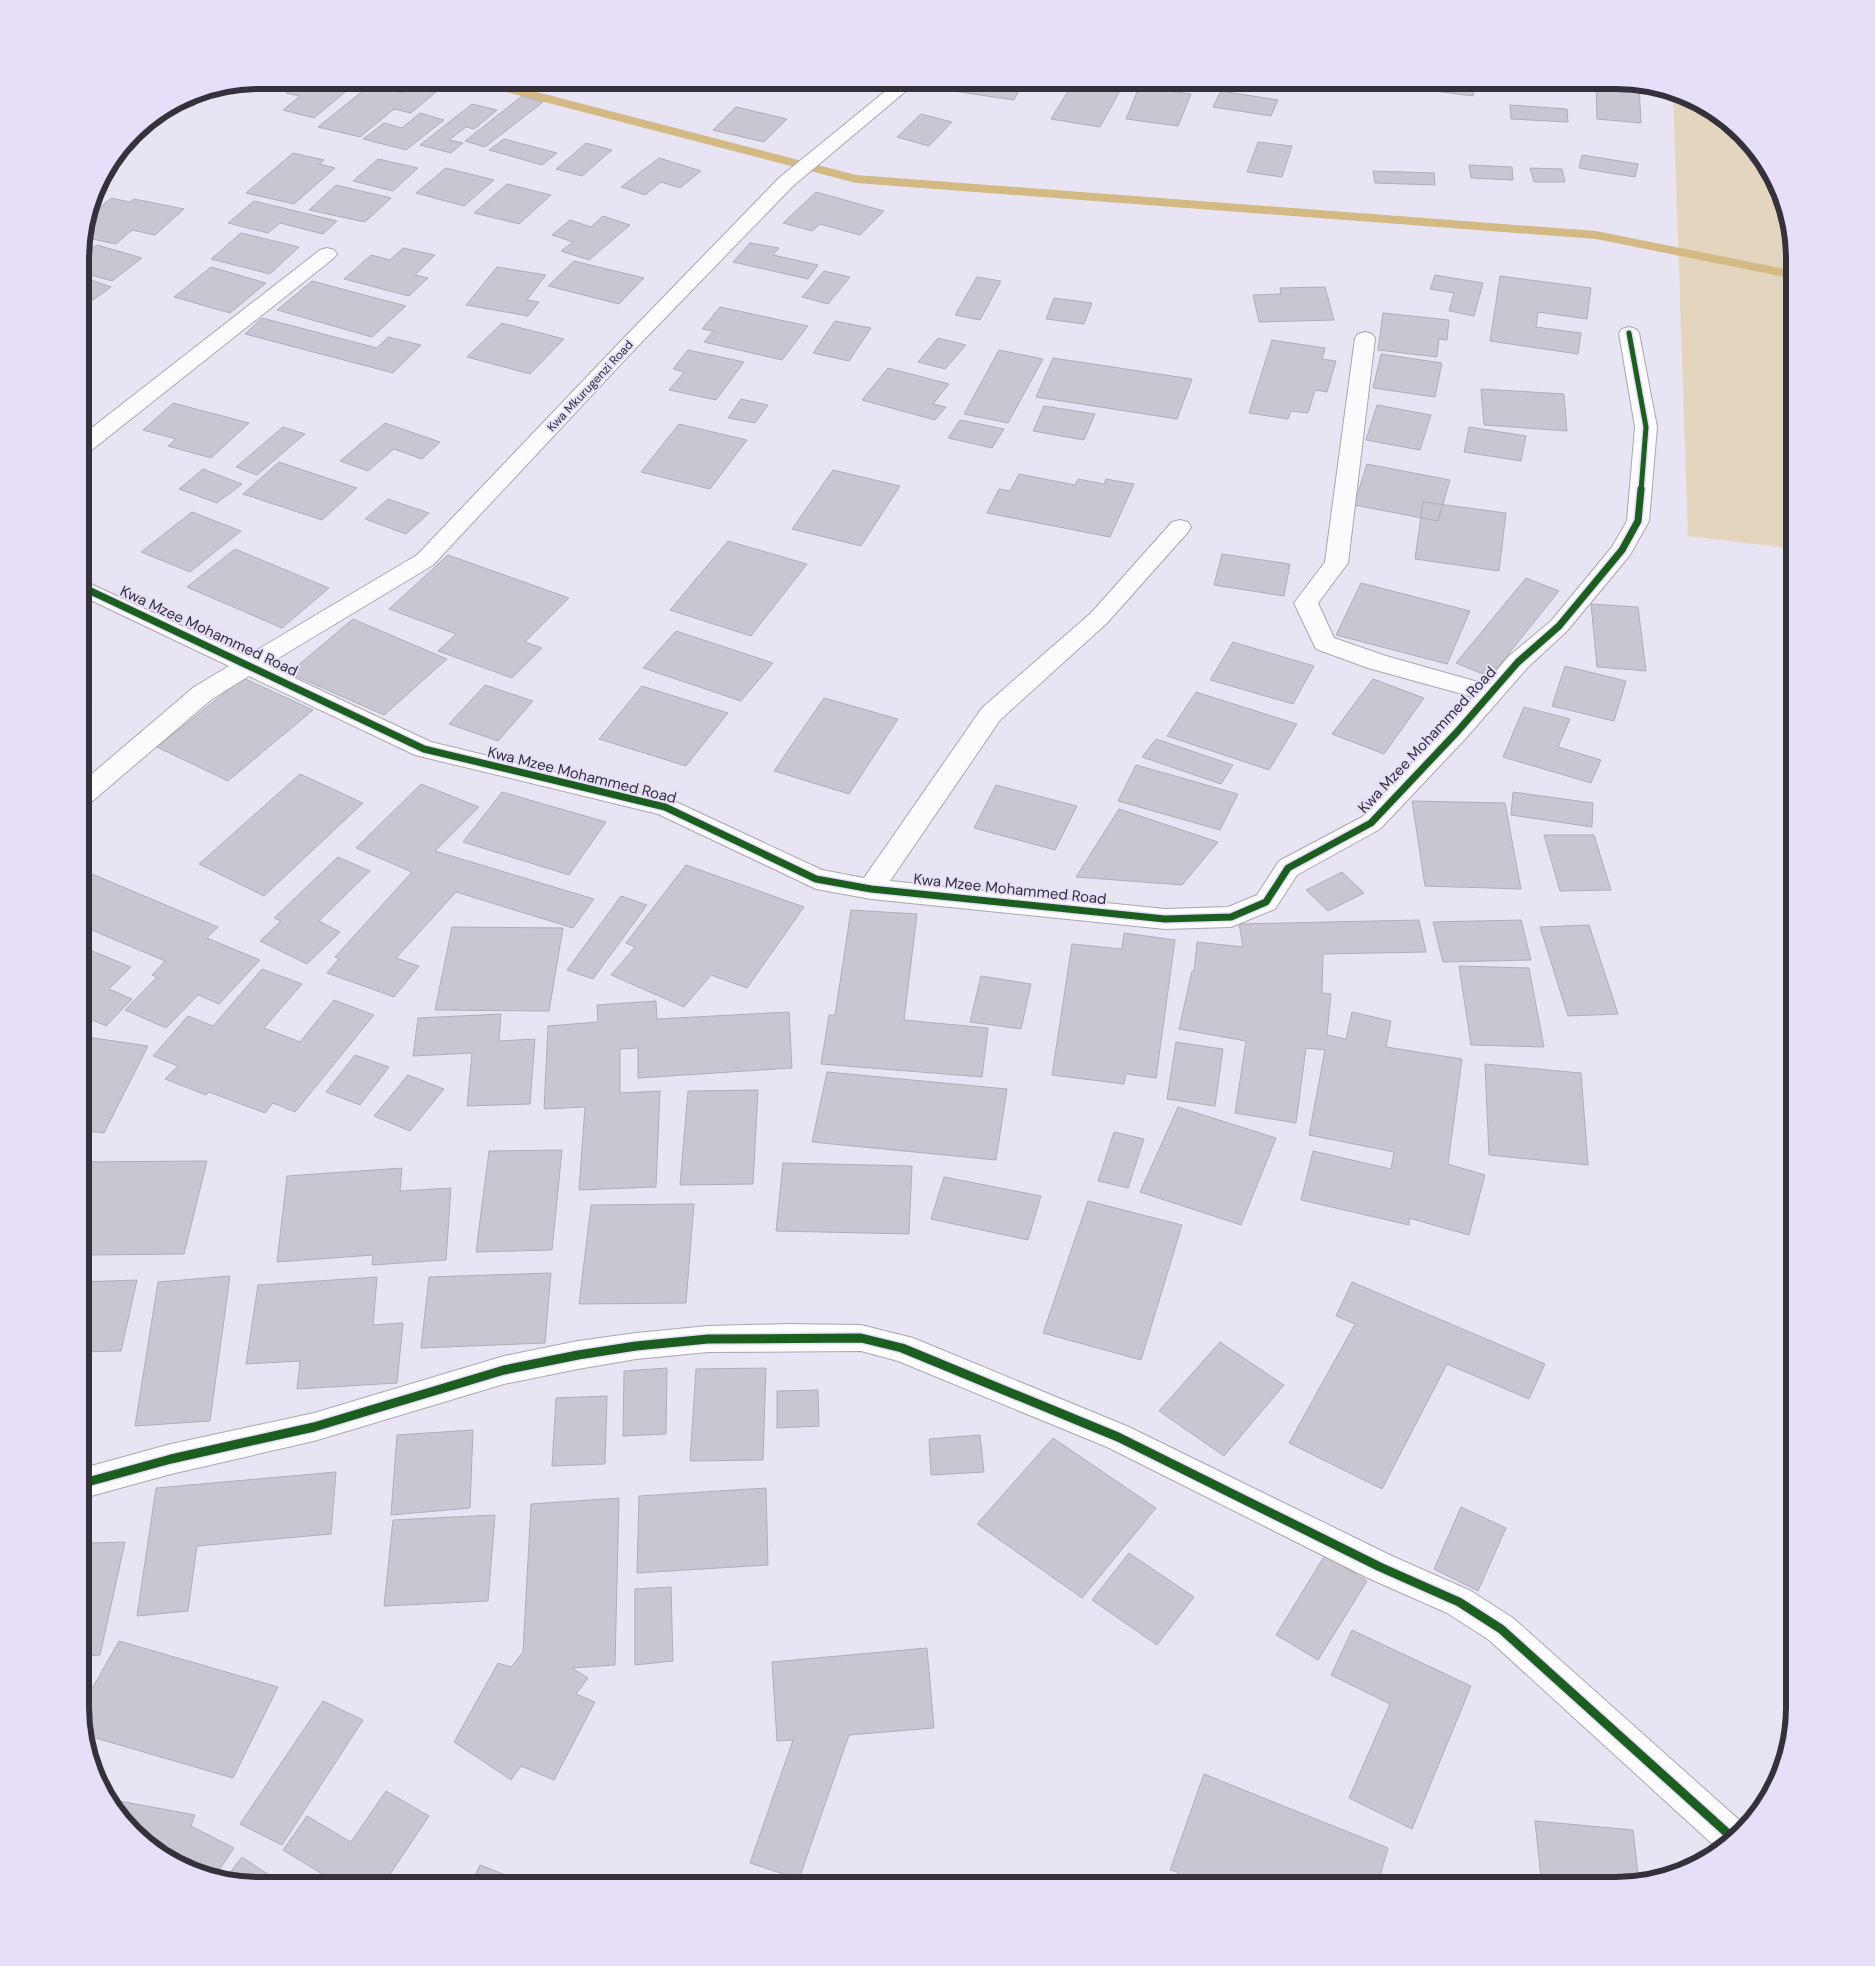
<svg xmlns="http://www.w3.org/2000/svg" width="1875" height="1966" viewBox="0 0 1875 1966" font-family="'DM Sans',sans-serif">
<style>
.green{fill:#e4d5bf}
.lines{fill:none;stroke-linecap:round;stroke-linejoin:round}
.stream{fill:#d3b984;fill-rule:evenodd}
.building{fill:#c9c5d1;stroke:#b1adb8}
.street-casing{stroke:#aaa6b2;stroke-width:2}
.street{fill:#fcfbfd;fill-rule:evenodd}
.cycleway-far2-casing{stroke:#e7def9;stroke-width:8}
.cycleway-far1-casing{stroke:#e7def9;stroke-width:10}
.cycleway-casing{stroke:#e7def9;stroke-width:12}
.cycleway-far2{stroke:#1b5e20;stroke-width:5}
.cycleway-far1{stroke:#1b5e20;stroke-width:7}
.cycleway{stroke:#1b5e20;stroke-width:9}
.labels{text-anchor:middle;stroke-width:4;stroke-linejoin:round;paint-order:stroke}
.far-street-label{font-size:12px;fill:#34313b;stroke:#e7def9}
.street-label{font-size:15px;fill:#34313b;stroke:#e7def9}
.rim{fill:none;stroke:#34313b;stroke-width:6}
</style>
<rect width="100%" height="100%" fill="#e9e4f3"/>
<path class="green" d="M1673,92l23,7 55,42 31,49 13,68v291l-107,-13z"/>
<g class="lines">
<path class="stream" d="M470,80h21l365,95 740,56 199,40v8l-199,-40 -740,-56 -384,-100z"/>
</g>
<path class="building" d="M258,80h33l-12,9 -29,-7z
M302,80h14l34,8 -36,30 -31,-8 17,-14 -14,-3z
M959,80h66l-11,20 -61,-9z
M1162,80h39l-3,6z
M1333,80h49l-3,8z
M1421,80h55l-3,16 -54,-7z
M1494,80h70l1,9 -71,-5z
M1596,80h32l11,3 2,40 -44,-4z
M1074,81l47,8 -21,38 -49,-8z
M370,85l33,8 8,-7 25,6 -25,21 -17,-4 -34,28 -42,-10z
M1139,87l52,7 -13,32 -52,-7z
M219,88l-26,18 -16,-4 13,-9z
M1221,91l57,9 -7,16 -58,-9z
M522,96l21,6 -58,45 -20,-6z
M472,104l25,6 -23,19 -8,-2 -17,13 14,3 -12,10 -31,-8z
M1510,105l57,4 1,13 -57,-3z
M736,107l51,12 -23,23 -51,-12z
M420,113l24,7 -38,30 -43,-11 21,-16 18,5z
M921,114l31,8 -23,24 -32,-9z
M504,139l53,14 -15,12 -53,-15z
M1258,142l34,4 -10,31 -35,-5z
M586,143l26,7 -30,26 -26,-7z
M293,153l31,7 -5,4 16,4 -41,36 -48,-11z
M1582,155l56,9 -3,13 -56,-9z
M659,158l42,13 -21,17 -19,-6 -16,13 -24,-8z
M378,159l40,9 -25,23 -40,-10z
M1469,165l43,2 1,13 -42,-2z
M446,168l48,12 -30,26 -48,-13z
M1530,168l32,1 3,13h-31z
M1373,171l61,2 1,12 -60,-2z
M507,184l44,11 -32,29 -45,-11z
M336,185l55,13 -26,24 -56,-12z
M816,192l68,19 -24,24 -40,-11 -8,7 -29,-8z
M111,198l19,4 4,-3 50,10 -29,26 -23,-5 -16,14 -33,-7 5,-19z
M254,201l83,20 -14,13 -43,-11 -12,10 -40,-10z
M603,216l27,9 -41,35 -28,-9 12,-9 -21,-7 18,-15 21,7z
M241,233l58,14 -29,27 -59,-15z
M750,243l29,5 -6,7 45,10 -10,14 -75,-17z
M97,245l45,13 -30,23 -32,-9v-15z
M403,248l32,7 -20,20 13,3 -19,18 -65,-17 27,-24 19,5z
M574,261l70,17 -25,26 -71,-18z
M211,267l55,16 -36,30 -56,-16z
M497,267l49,8 -19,25 12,2 -11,14 -62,-11z
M824,271l26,6 -22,27 -26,-7z
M1435,275l48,8 -9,33 -25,-5 5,-18 -24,-4z
M80,276l31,11 -18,13 -13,-4z
M1500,276l91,12 -4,31 -49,-7 -2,15 45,6 -3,21 -88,-13z
M977,277l24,4 -21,39 -25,-5z
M312,281l94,25 -34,31 -95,-27z
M1325,287l9,33 -75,2 -6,-27 28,-1 -1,-6z
M1054,298l38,5 -8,21 -38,-5z
M720,307l88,19 -26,34 -78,-18 9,-11 -11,-2z
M1383,313l66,7 -2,20 -8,-1 -2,18 -59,-7z
M262,318l115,30 11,-11 33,8 -28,28 -148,-39z
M835,321l36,7 -22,33 -36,-8z
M502,323l62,16 -34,35 -63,-17z
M938,338l28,7 -21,24 -27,-7z
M1272,340l53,8 -3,11 14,2 -9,31 -12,-2 -7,23 -17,-2 -3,8 -39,-6z
M688,350l56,12 -28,38 -47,-10 15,-18 -11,-3z
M999,350l44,9 -35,64 -44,-9z
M1381,354l61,9 -7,34 -62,-9z
M1053,358l139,21 -15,40 -141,-22z
M888,368l61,16 -16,20 13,3 -11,13 -73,-20z
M1481,389l83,5 3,37 -83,-6z
M741,399l27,6 -13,18 -27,-5z
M173,403l76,20 -38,35 -43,-12 8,-7 -33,-9z
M1377,405l54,10 -11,35 -54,-10z
M1044,406l51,8 -11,26 -51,-9z
M960,420l44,9 -12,19 -44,-10z
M385,423l55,19 -18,17 -28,-10 -26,22 -28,-10z
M679,424l68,16 -37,49 -69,-17z
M283,427l22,7 -48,41 -21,-8z
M1469,427l57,9 -5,25 -57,-9z
M279,462l78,26 -35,32 -79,-26z
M1367,464l83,16 -12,41 -84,-16z
M203,469l39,15 -25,19 -38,-14z
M833,470l67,16 -39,60 -69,-17z
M1019,474l56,11 3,-6 26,5 2,-5 28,5 -24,53 -123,-24 12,-24 11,2z
M388,499l41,14 -23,21 -41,-15z
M1423,502l83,11 -7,58 -84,-12z
M192,512l49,19 -51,41 -49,-20z
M728,541l79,23 -56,72 -81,-26z
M235,549l94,39 -47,40 -95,-41z
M1222,554l68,10 -6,32 -70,-11z
M448,555l121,43 -44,44 17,6 -30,30 -74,-27 18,-17 -67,-25z
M1526,578l33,13 -69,86 -34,-14z
M1361,583l109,28 -23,53 -111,-29z
M1591,604l47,3 8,64 -49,-4z
M353,619l94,40 -63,56 -95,-42z
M676,631l97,32 -32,38 -98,-33z
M1233,642l81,24 -21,38 -83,-24z
M1565,666l61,15 -12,40 -62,-15z
M243,678l70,32 -85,71 -71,-34z
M1373,679l51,19 -40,56 -52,-20z
M485,685l48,16 -35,40 -49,-17z
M642,686l86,27 -42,53 -87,-27z
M1196,692l101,32 -28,46 -102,-34z
M824,698l74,21 -49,75 -75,-23z
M1524,707l46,12 -12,28 43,13 -10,23 -88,-26z
M1156,739l77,26 -12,19 -79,-27z
M1787,762h8v37z
M1136,765l102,29 -18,36 -102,-29z
M300,774l63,29 -99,93 -65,-32z
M421,784l58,23 -44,44 159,48 -21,29 -117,-36 -60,66 23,8 -25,31 -67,-24 12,-14 -4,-2 77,-85 -56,-24z
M996,785l81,21 -22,44 -81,-22z
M502,792l104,30 -37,53 -106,-33z
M1513,792l80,11 -1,24 -81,-12z
M1412,801l93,2 16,86 -96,-3z
M1119,809l99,33 -36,43 -106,-8z
M1544,835h50l17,55 -51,1z
M338,857l32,14 -51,50 21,11 -33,32 -47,-23 21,-20 -7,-3z
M686,865l118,42 -57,81 -36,-13 -27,32 -73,-32 24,-28 -9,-4z
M80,869l138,58 -11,11 53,22 -41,44 -21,-9 -32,33 -41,-18 32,-33 -5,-2 13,-14 -85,-36z
M1342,872l22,21 -36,18 -22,-21z
M1787,873l8,1v17l-6,-1z
M1784,895h11v21h-4z
M621,896l26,9 -54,74 -26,-9z
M851,910l66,4 -13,106 84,8 -6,49 -161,-13 8,-49h6z
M1419,920l7,32 -103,2 -1,39 9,1 -4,41 19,4 6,-27 39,9 -5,26 76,12 -14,105 37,11 -16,60 -60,-17v7l-108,-25 12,-49 78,18 3,-17 -85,-17 16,-85 -19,-2 -10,75 -61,-10 11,-72 -67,-12 13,-58 2,1 3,-30 46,5 -4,-23z
M1521,920l10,40 -88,2 -10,-40z
M1589,925l29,89 -50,2 -28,-89z
M452,927l111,1 -14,83 -114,-1z
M1124,933l51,7 -19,138 -30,-4 -2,10 -72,-9 20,-131 50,5z
M80,946l51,21 -22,22 23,10 -26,27 -23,-10 -3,3z
M1459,966l70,2 15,79 -73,-2z
M262,969l40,15 -38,44 36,14 34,-42 40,15 -79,97 -22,-9 -8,10 -56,-21 -3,3 -41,-16 13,-13 -25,-10 35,-40 25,10z
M1783,974h12v34z
M981,976l50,8 -10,45 -51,-7z
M656,1001l1,18 132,-7 3,56 -154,10v-30l-18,1v44l40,-2 -4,96 -77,3 6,-83 -41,2 4,-83 50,-4 -1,-17z
M501,1014l-2,27 36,-2 -5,65 -63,2 5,-53 -59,3 5,-38z
M80,1036l68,10 -44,87 -24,-3z
M1176,1042l47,7 -8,57 -48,-7z
M355,1055l34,12 -29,38 -34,-13z
M1485,1064l96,9 7,92 -99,-10z
M827,1072l180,17 -11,71 -184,-18z
M408,1075l36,14 -34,42 -36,-15z
M758,1090l-5,94 -73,1 8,-94z
M1178,1107l98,31 -35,87 -101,-33z
M1114,1132l30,7 -16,49 -30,-7z
M562,1150l-10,100 -76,2 13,-101z
M207,1161l-23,93 -104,1 1,-93z
M783,1163l129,3 -3,68 -133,-3z
M402,1168l-2,23 51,-3 -5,72 -74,5 1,-10 -96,7 10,-86z
M944,1177l97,19 -13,44 -97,-21z
M1088,1201l94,24 -41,135 -98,-27z
M694,1204l-8,99 -107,1 12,-99z
M551,1273l-6,70 -124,5 8,-71z
M230,1276l-20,145 -75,5 23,-144z
M377,1277l-4,48 30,-2 -6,60 -100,6 3,-28 -54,3 12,-79z
M137,1280l-16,71 -41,1v-70z
M1352,1282l193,82 -16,35 -82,-35 -65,125 -93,-46 66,-119 -19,-8z
M1220,1342l64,43 -60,71 -65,-45z
M667,1368l-1,66 -43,2 1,-65z
M766,1368l-3,92 -73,1 6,-92z
M818,1390l1,36 -42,2v-37z
M607,1396l-2,68 -53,2 4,-68z
M473,1430l-3,78 -79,7 6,-80z
M980,1435l4,37 -53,3 -2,-36z
M1053,1438l103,70 -74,90 -105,-74z
M336,1472l-5,62 -134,12 -9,65 -51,5 19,-128z
M766,1488l2,77 -131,8 2,-77z
M619,1498l-4,167 -43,3 16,10 -12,16 19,8 -41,78 -33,-14 -10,14 -57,-38 44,-79 13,4 12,-15 8,-148z
M1461,1507l45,21 -28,63 -44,-22z
M495,1515l-7,86 -104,5 9,-86z
M125,1542l-25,113 -20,1v-58l12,-55z
M1129,1553l65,44 -37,48 -65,-45z
M1325,1555l42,26 -49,79 -42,-25z
M671,1587l2,74 -38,4v-76z
M1352,1630l119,56 -59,143 -63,-31 41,-94 -59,-29z
M119,1641l159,46 -45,91 -148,-43 -5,-25z
M927,1648l7,80 -85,7 -50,144 -49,-16 43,-123 -16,1 -5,-79z
M323,1701l40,19 -81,125 -42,-21z
M1204,1774l184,74 -11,38h-204l5,-14 -8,-2z
M386,1791l43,25 -47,70h-40l-59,-36 24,-34 44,26z
M108,1799l87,16 -4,11 43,22 -19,28 -35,-8 -56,-43z
M1535,1821l98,9 6,52 -22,4h-75z
M242,1857l44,29h-28l-32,-8z
M480,1865l54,21h-64z"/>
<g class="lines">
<g class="street-casing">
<path id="street" d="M899,80h20l-126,106 -159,164 -201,215 -166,100 164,77 243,59 148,69 42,8 118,-170 109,-95 81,-91 8,-2 8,2 3,5 -3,5 -81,91 -107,97 -110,161 275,28 63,-2 29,-12 22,-34 83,-44 111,-120 -105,-29 -52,-19 -22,-46 31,-41 30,-224 3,-4 7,-2 7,2 3,4 -27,225 -30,40 16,35 52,18 99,28 24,-28 42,-35 61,-74 15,-26 8,-94 -16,-94 3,-4 7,-2 7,2 3,4 18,94 -8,94 -19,34 -63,76 -40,37 -61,70 -86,91 -83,46 -22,34 -44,18 -66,2 -294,-30 -55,-10 -158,-75 -243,-59 -166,-79 -37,23 -123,105 -9,3v-23l114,-97 35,-21 -149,-71v-16l167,77 170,-101 203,-213 159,-164z
M327,248l7,2 3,4 -3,4 -246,195 -8,1v-17l240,-187z
M788,1324l73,1 52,13 216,89 263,129 79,35 42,27 233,208 -12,16 -14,9 -231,-211 -42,-27 -79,-35 -261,-131 -209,-86 -37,-10 -153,1 -72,7 -58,10 -74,15 -190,57 -143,33 -91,25v-30l91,-25 143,-31 190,-57 74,-15 58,-8 72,-7z"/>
</g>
<use href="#street" class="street"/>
<g class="cycleway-far2-casing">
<path id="cycleway-far2" d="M1629,333l17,94 -5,64"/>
</g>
<g class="cycleway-far1-casing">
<path id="cycleway-far1" d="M80,586l344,163 241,58 151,72 55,10 294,30 66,-2 35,-15 22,-34 83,-45 86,-91 61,-70 41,-36 63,-76 16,-29 3,-32"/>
</g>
<g class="cycleway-casing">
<path id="cycleway" d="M80,1484l91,-25 143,-32 190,-57 74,-15 58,-9 72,-7 153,-1 41,10 216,89 262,130 79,35 42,27 234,211"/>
</g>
<use href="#cycleway-far2" class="cycleway-far2"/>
<use href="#cycleway-far1" class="cycleway-far1"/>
<use href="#cycleway" class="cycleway"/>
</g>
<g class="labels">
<g class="far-street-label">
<text transform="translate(590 386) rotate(-47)" y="4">Kwa Mkurugenzi Road</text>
</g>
<g class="street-label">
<text transform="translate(209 631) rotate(25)" y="5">Kwa Mzee Mohammed Road</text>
<text transform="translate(1427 740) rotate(-47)" y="5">Kwa Mzee Mohammed Road</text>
<text transform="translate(582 775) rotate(14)" y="5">Kwa Mzee Mohammed Road</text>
<text transform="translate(1010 889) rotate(6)" y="5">Kwa Mzee Mohammed Road</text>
</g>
</g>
<path d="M0 0H1875V1966H0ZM259 89H1616A170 170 0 0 1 1786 259V1707A170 170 0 0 1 1616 1877H259A170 170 0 0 1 89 1707V259A170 170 0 0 1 259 89Z" fill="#e7def9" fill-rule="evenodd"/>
<path class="rim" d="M259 89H1616A170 170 0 0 1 1786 259V1707A170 170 0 0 1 1616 1877H259A170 170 0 0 1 89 1707V259A170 170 0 0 1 259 89Z"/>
</svg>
